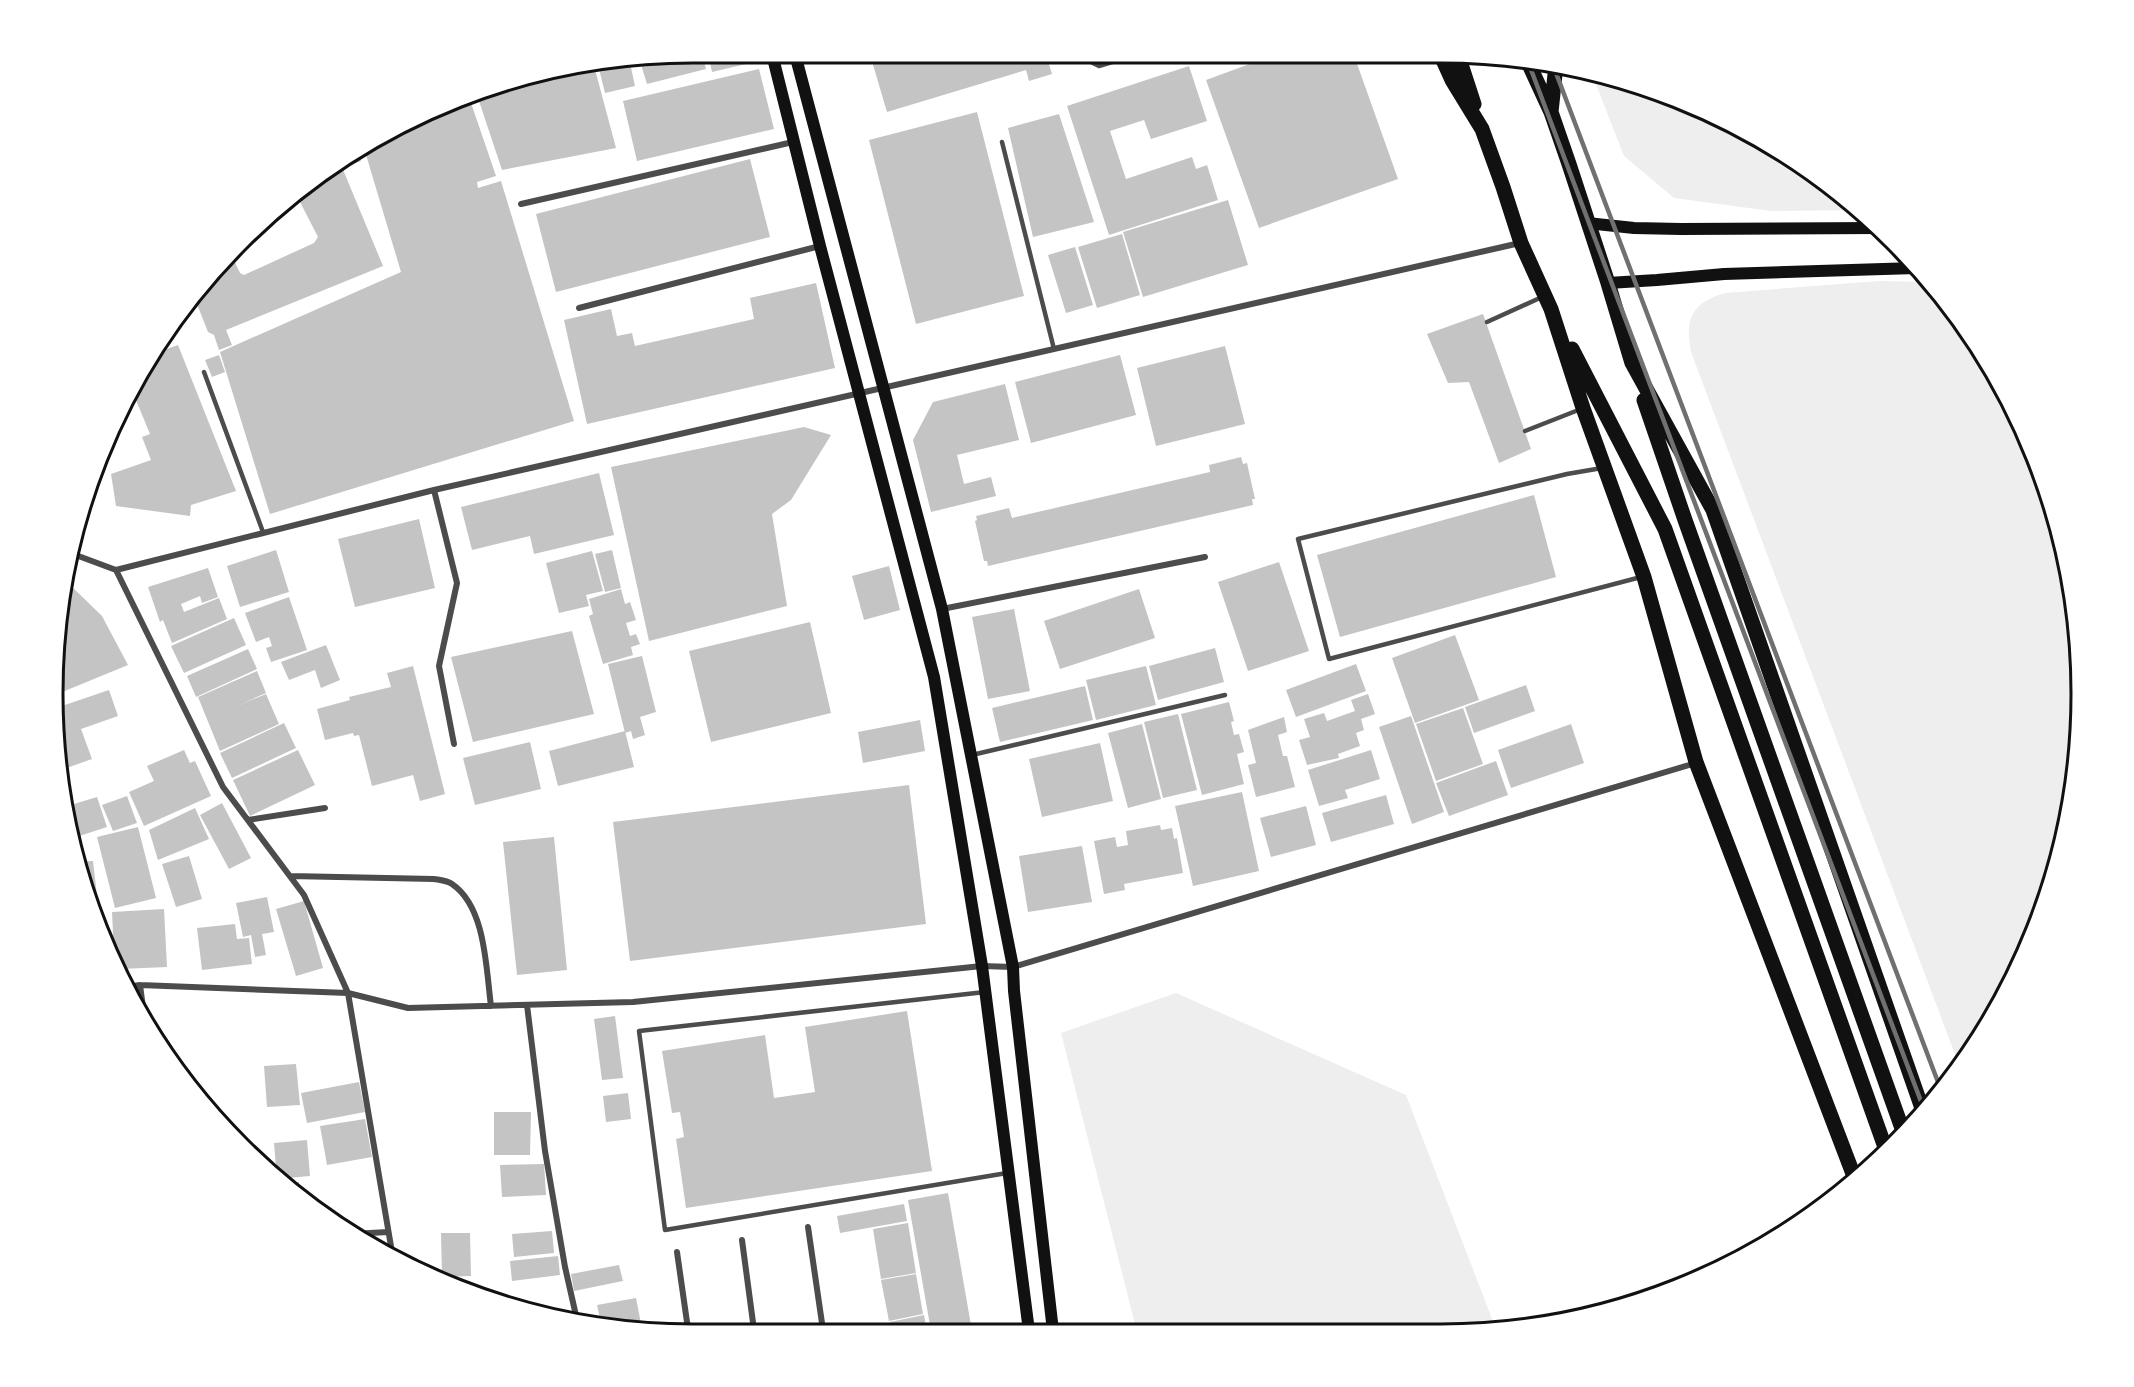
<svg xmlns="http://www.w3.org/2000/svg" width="2134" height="1387" viewBox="0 0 2134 1387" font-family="'IBM Plex Sans',sans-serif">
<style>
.green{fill:#eee}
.building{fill:#c4c4c4}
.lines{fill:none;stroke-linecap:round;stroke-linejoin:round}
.service{stroke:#4c4c4c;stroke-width:4.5}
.minor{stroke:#4c4c4c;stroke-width:6}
.secondary{stroke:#111;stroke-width:12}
.primary{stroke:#111;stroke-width:15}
.rail{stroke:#707070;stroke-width:4.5}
.rim{fill:none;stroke:#111;stroke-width:3}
</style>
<rect width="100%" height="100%" fill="#fff"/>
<path class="green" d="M1592,74l54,12 78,32 137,92 -90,1 -97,-13 -50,-42z
M1879,281l50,1 20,21 66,107 45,117 20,124 -4,126 -28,122 -52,115 -37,51 -268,-713c-6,-33 0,-49 34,-59z
M1176,993l230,102 88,229 -46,9 -311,-1 -76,-299z"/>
<path class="building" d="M609,58h20l6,28 -30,7 -8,-32z
M639,58h64l3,11 -59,15z
M709,58h49l1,3 -47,11z
M871,58h176l5,16 -23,7 -3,-11 -139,42z
M1266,58h89l43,121 -139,49 -53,-148z
M593,62l23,86 -114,22 -26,-78 12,-6z
M1189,66l18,55 -56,18 -7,-19 -34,11 16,48 66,-22 4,12 11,-4 11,35 -109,35 -42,-129z
M759,69l15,60 -137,32 -14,-60z
M469,97l27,79 -19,6 1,6 23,-7 73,240 -304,93 -50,-162 181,-80 -37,-124z
M977,112l47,184 -108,28 -47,-184z
M1059,114l35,108 -61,15 -25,-109z
M357,151l4,10 -18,7 -3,-9z
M750,159l20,78 -214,55 -20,-78z
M339,160l44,106 -157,64 6,15 -13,5 -5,-15 -6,-3 -15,-38 38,-40 9,19 4,2 70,-32 4,-6 -18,-35 -6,-2 -13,4z
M1228,200l20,65 -105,32 -20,-65z
M1122,234l18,61 -43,13 -19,-61z
M1075,247l18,58 -27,8 -18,-58z
M816,283l19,85 -248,56 -23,-104 47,-11 6,27 15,-3 3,13 119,-27 -4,-21z
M1483,314l48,135 -32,14 -30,-81 -21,1 -21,-49z
M178,345l58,146 -45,14 -1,11 -74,-10 -5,-32 40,-14 -9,-23 8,-3 -19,-46 7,-15 12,-18z
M1225,346l20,78 -89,22 -19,-78z
M219,355l6,17 -13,5 -7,-17z
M1120,355l16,60 -105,28 -16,-61z
M1005,384l14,56 -62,15 7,29 27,-7 5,19 -65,16 -18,-72 20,-38z
M804,427l27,8 -40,65 -19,14 15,92 -138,35 -38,-174z
M1241,457l2,7 4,-1 8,36h-3l1,6 -265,61 -1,-5h-3l-9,-40 2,-1 -1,-4 33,-8 3,10 198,-46 -1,-7z
M599,473l15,62 -80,19 -4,-18 -58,14 -11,-43z
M1534,495l22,82 -216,60 -23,-82z
M419,519l16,69 -80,19 -17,-68z
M276,550l13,42 -49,15 -13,-41z
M612,550l9,38 -16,4 -10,-38z
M592,551l11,40 -17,4 3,11 -30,7 -13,-50z
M1279,562l30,89 -61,20 -30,-89z
M889,566l11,44 -36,10 -12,-44z
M208,568l10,29 -16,6 -2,-7 -19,8 3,8 35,-14 8,21 -55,24 -9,-23 -3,2 -12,-35z
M68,583l34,33 26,49 -73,30 -1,-43z
M621,589l4,15 5,-2 6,18 -10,3 4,13 6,-2 4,10 -9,3 2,8 -30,9 -14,-48 4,-2 -4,-15z
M1139,589l16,49 -95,31 -16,-48z
M289,597l18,53 -36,12 -5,-14 6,-2 -3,-9 -13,5 -11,-29z
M1014,609l16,82 -42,8 -16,-82z
M234,618l12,27 -62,28 -13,-27z
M810,622l21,91 -120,29 -22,-91z
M572,631l22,83 -121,28 -22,-85z
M1455,635l24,65 -64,23 -23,-65z
M326,645l14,35 -19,8 -6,-18 -26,10 -8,-18z
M1215,648l9,34 -66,18 -9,-34z
M248,649l9,20 -61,28 -9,-21z
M642,656l14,56 -16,5 5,18 -12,4 -2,-8 -6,2 -17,-69z
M1356,664l10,27 -70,26 -10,-27z
M413,666l32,128 -25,7 -7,-26 -41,11 -13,-51 -5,1 -1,-3 -28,7 -8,-31 33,-9 -1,-3 42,-10 -4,-14z
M1146,666l10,39 -60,15 -10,-40z
M257,671l9,22 -27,12 27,-11 13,30 -59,27 -22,-54z
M1526,685l9,26 -61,22 -9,-26z
M1085,686l8,34 -93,22 -8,-34z
M109,690l9,26 -37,13 11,30 -34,12 -2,-63z
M1368,694l7,20 -14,5 3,11 -8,3 4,13 -22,8 1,4 -32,7 -8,-25 11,-3 -6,-18 20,-6 3,8 28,-10 -4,-11z
M1229,702l5,19 -3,1 3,13 5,-1 5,18 -7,2 7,30 -42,11 -21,-81z
M1463,708l20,56 -47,17 -20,-57z
M1178,714l19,76 -34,8 -19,-76z
M1411,716l33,96 -32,12 -33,-97z
M1284,717l3,15 -9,3 5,21h4l8,31 -39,10 -8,-32 8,-2 -8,-33z
M920,720l5,31 -62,12 -5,-31z
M284,723l12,25 -64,30 -12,-25z
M1142,724l19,75 -33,9 -20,-75z
M1571,724l13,39 -73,25 -13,-38z
M625,731l9,36 -76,19 -9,-35z
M530,742l11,47 -66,16 -12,-47z
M1100,743l13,58 -71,16 -13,-58z
M184,750l6,13 5,-2 16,35 -67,30 -15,-34 25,-11 -7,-15z
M298,750l17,35 -65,31 -17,-36z
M1371,750l9,29 -35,11 3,8 -29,8 -11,-36z
M1496,761l12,34 -59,21 -13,-33z
M909,785l17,139 -296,37 -17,-139z
M1242,792l17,79 -66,15 -18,-80z
M1386,795l8,29 -63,18 -9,-29z
M127,796l10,27 -24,8 -11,-26z
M97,797l10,30 -37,12 -6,-32z
M222,803l29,55 -22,11 -29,-54z
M1306,806l10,39 -45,12 -11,-39z
M195,808l14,31 -51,21 -9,-30z
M1160,825l1,5 11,-2 2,11 3,-1 6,35 -59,11 1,6 -21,4 -10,-53 21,-4 2,10 11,-2 -2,-14z
M138,827l18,71 -41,10 -18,-71z
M554,837l13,133 -50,5 -14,-133z
M1082,846l10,56 -64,10 -9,-56z
M189,856l13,43 -26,8 -14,-43z
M93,861l4,35h-7l-14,-34z
M267,897l7,35 -12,2 4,21 -11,2 -4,-22 -8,2 -7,-34z
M304,901l19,67 -27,8 -20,-67z
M164,909l3,58 -47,2 -6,-15 -2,-42z
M235,924l2,15 12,-1 3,26 -50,6 -5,-42z
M907,1011l25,160 -246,37 -10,-69 8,-2 -4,-25 -8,1 -10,-62 103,-16 9,63 41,-6 -10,-65z
M615,1016l8,62 -21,2 -8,-61z
M296,1064l4,41 -33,2 -3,-41z
M359,1082l6,30 -58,11 -6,-30z
M628,1093l3,26 -25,3 -3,-26z
M494,1112h37l-1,43h-36z
M365,1119l7,38 -45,8 -7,-39z
M307,1140l3,36 -33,3 -3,-36z
M544,1164l2,31 -44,2 -2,-32z
M299,1182v14l-18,-13z
M948,1193l24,138h-41l-23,-131z
M904,1204l3,17 -67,12 -3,-17z
M908,1223l8,50 -35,6 -8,-50z
M552,1231l2,22 -40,4 -2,-23z
M441,1233h29l1,43 -29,1z
M558,1256l2,19 -48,6 -2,-20z
M619,1265l4,16 -49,10 -3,-17z
M916,1274l7,40 -34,7 -8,-41z
M636,1298l6,31h-32l-8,-2 -5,-22z
M924,1315l3,16 -36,-1 -1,-8z"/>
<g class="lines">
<path class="service" d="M1083,58l16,8 26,-8
M1002,142l52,207
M1487,322l55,-25
M204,372l59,160
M1525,431l56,-22
M1602,468l-35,6 -269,65 31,120 312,-82
M972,755l253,-60
M985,992l-346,39 26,199 342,-57"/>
<path class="minor" d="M521,204l272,-62
M579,308l241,-62
M434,490l23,93 -18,83 15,78
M73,554l43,16 318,-80 1086,-247
M116,570l107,217 81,108 44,98 45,265
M942,609l263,-52
M248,820l77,-12
M290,876l144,3c6,1 14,2 18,5 34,23 34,85 39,122
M140,985l5,38
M127,987l13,-2 208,8 60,15 225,-6 349,-36 31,1 683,-204
M527,1005l18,146 20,116 12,53
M808,1227l15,103
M352,1234l36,-2
M742,1240l12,90
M677,1252l11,77"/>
<path class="secondary" d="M773,58l47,188 114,431 48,289 47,365
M796,58l146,551 71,358 1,24 39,340
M1587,223l47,5 47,1 198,-1
M1608,283l49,-3 67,-6 192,-6"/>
<path class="primary" d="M1442,58l10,22 30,49 21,58 18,56 30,66 32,99 61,169 52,185 159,417
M1459,58l15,46
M1526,58l25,54 18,52 39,119 24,80 81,147 211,604
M1551,112l5,-47
M1572,349l93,180 221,621
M1644,400l41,120 219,614"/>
<path class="rail" d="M1527,59l398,1053
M1553,65l388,1025"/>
</g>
<path d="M0 0H2134V1387H0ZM693 63H1441A630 630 0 0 1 2071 693V694A630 630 0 0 1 1441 1324H693A630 630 0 0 1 63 694V693A630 630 0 0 1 693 63Z" fill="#fff" fill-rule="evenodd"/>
<path class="rim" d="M693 63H1441A630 630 0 0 1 2071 693V694A630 630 0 0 1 1441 1324H693A630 630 0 0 1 63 694V693A630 630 0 0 1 693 63Z"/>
</svg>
